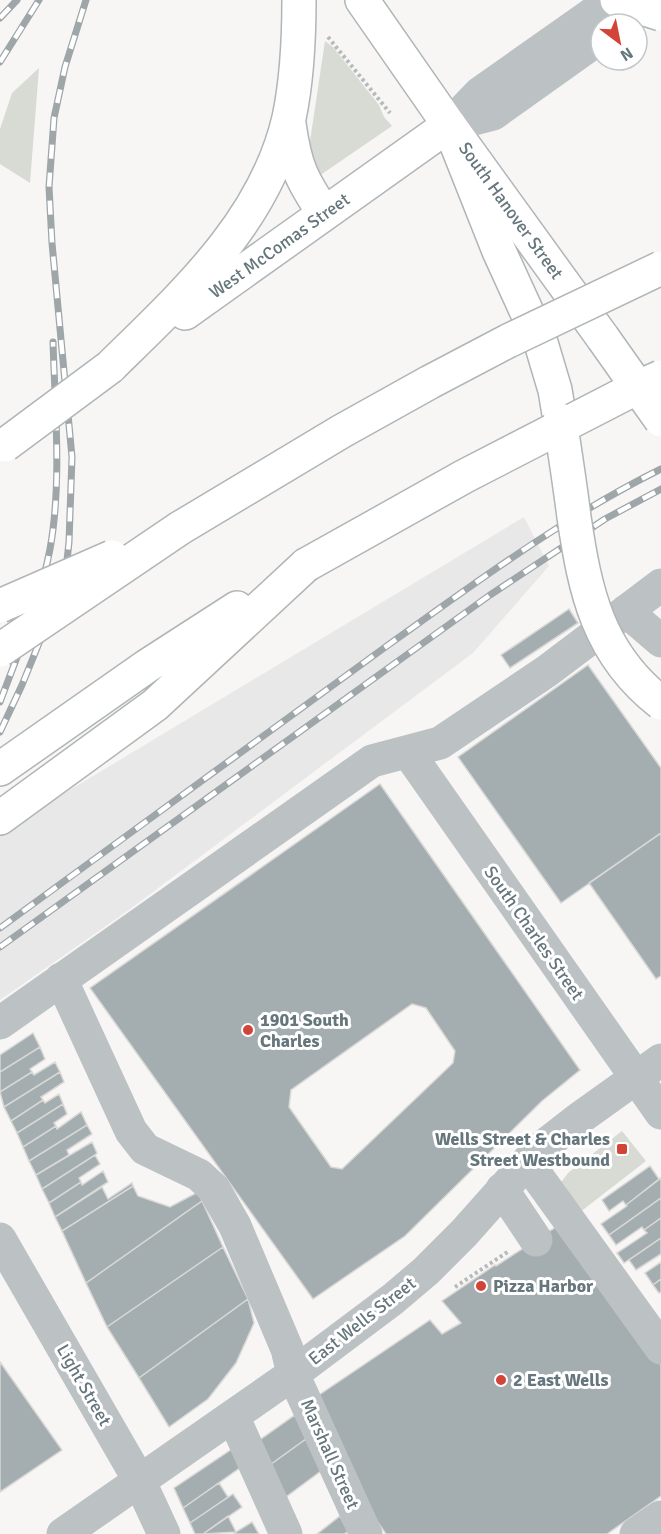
<svg xmlns="http://www.w3.org/2000/svg" width="661" height="1534" viewBox="0 0 661 1534" font-family="Signika,sans-serif">
<style>
.built{fill:#e7e8e7}
.green{fill:#d7dbd4}
.building{fill:#a4adb0;stroke:#d8d8d6;stroke-width:1.5;fill-rule:evenodd}
.lines{fill:none;stroke-linecap:round;stroke-linejoin:round}
.major-casing{stroke:#b0b5b8;stroke-width:36}
.highway-casing{stroke:#b0b5b7;stroke-width:36}
.path{stroke:#b6babc;stroke-width:4;stroke-dasharray:3 3;stroke-linecap:butt}
.minor{stroke:#bcc1c3;stroke-width:33}
.major{stroke:#fff;stroke-width:33}
.highway{stroke:#fff;stroke-width:33}
.rail-casing{stroke:#9ea6a9;stroke-width:7}
.rail{stroke:#fff;stroke-width:4.5;stroke-dasharray:14;stroke-linecap:butt}
.major-bridge-casing{stroke:#b0b5b8;stroke-width:36;stroke-linecap:butt}
.highway-bridge-casing{stroke:#b0b5b7;stroke-width:36;stroke-linecap:butt}
.major-bridge{stroke:#fff;stroke-width:33}
.highway-bridge{stroke:#fff;stroke-width:33}
.poi-dot{fill:#d24438;stroke:#fff;stroke-width:2}
.labels{text-anchor:middle;stroke-width:6;stroke-linejoin:round;paint-order:stroke}
.street-label{font-size:18px;fill:#65767c;stroke:#fff}
.poi-label{font-size:18px;font-weight:bold;fill:#65767c;stroke:#fff;text-anchor:start}
</style>
<rect width="100%" height="100%" fill="#f7f6f4"/>
<path class="built" d="M524,517l25,49 -76,87 -347,259 -126,88v-168z"/>
<path class="green" d="M325,41l8,6 46,58 5,12 8,9 -73,50 -10,-28z
M39,68l-9,115 -30,-19v-35l12,-36z
M622,1131l24,30 -71,55 -19,-27 12,-16z"/>
<path class="building" d="M569,609l9,14 -68,45 -9,-13z
M588,665l73,103v65l-100,70 -103,-146z
M380,784l200,286 -38,31 -137,135 -92,63 -223,-311zM412,1004l14,4 29,43 -2,12 -111,106 -11,-2 -42,-60 2,-17z
M661,833v143l-5,3 -67,-96z
M33,1033l7,14 -40,25v-17z
M40,1047l5,12 -15,10 2,3 -32,20v-20z
M55,1062l5,10 -56,35 -4,-15 32,-20 2,3z
M60,1072l4,10 -23,15 2,3 -32,21 -7,-14z
M59,1094l4,10 -46,29 -6,-12 32,-21 2,3z
M63,1104l4,10 -13,9 2,3 -33,21 -6,-14z
M81,1112l6,13 -58,36 -6,-14 33,-21 1,3z
M87,1125l5,9 -25,16 2,5 -33,20 -7,-14z
M92,1142l5,11 -2,2 -53,34 -6,-14z
M95,1155l5,9 -21,14 2,4 -32,21 -7,-14z
M650,1166l9,13 -33,26 -3,-4 -14,10 -7,-11z
M103,1171l5,11 -53,35 -6,-14 32,-21 1,3z
M661,1178v20l-52,37 -8,-11 26,-18 -1,-1z
M132,1183l1,3 -71,45 -7,-14 47,-30 6,12z
M133,1186l5,10 32,11 28,-15 4,9 -116,82 -24,-52z
M661,1198v20l-17,12 -2,-3 -26,18 -7,-10z
M202,1201l21,46 -116,80 -21,-44z
M661,1218v20l-37,25 -7,-10 30,-20 -3,-3z
M562,1223l99,142v131l-54,38h-221l-11,-16 -56,-123 111,-75 12,14 19,-11 -19,-22 53,-36 1,1z
M661,1238v16l-25,16 -7,-10z
M223,1247l25,52 -109,79 -32,-51z
M661,1262v17l-8,6 -8,-12z
M661,1279v13l-2,1 -6,-8z
M248,1299l6,24 -18,40 -28,36 -39,28 -30,-49z
M0,1362l62,88 -62,42z
M295,1415l11,24 -43,31 -12,-24z
M306,1439l15,32 -42,31 -16,-32z
M235,1447l9,18 -61,43 -9,-20z
M219,1483l9,14 -38,26 -7,-15z
M233,1494l9,13 -39,27h-8l-5,-11z
M228,1516l8,16 -33,2z
M340,1516l8,16 -4,2h-27z
M252,1522l7,12h-25l2,-2z"/>
<g class="lines">
<g class="major-casing">
<g id="major">
<path id="s1" d="M362,0l87,125 154,213"/>
<path d="M289,124c6,42 12,55 35,89"/>
<path id="s2" d="M185,313l264,-188"/>
<path d="M110,367c73,-72 155,-145 179,-249 8,-38 10,-79 10,-118"/>
</g>
</g>
<g class="highway-casing">
<path id="highway" d="M449,125l50,126 42,92 14,47 5,30
M0,769l147,-103 90,-58
M0,818l155,-113 151,-140"/>
</g>
<path class="path" d="M328,37l62,76
M455,1287l54,-36"/>
<path class="minor" d="M620,24l34,-24
M449,125l31,-32 132,-93
M451,125l42,-11 108,-77
M626,611l35,30
M408,752l253,361
M61,979l70,152 14,18 54,26 15,14 21,37 52,123 6,25 73,160
M0,1023l372,-262 68,-18 107,-72 114,-86
M527,1162l134,186
M502,1189l34,51
M0,1239l139,241 25,54
M233,1416l53,118
M63,1534l230,-160 100,-75 33,-28 38,-38 72,-81 41,-32 84,-60
M636,1534l25,-17"/>
<use href="#major" class="major"/>
<use href="#highway" class="highway"/>
<g class="rail-casing">
<path id="rail" d="M0,18l17,-18
M0,62l39,-62
M0,702c19,-51 40,-100 50,-153 12,-65 5,-141 3,-207
M0,732l22,-47 43,-106 4,-37 3,-85 -20,-214 -3,-56 5,-69 11,-51 21,-67
M0,928c128,-93 256,-187 384,-280 90,-64 178,-130 277,-179
M0,947l490,-352 115,-76 56,-30"/>
</g>
<use href="#rail" class="rail"/>
<g class="major-bridge-casing">
<path id="major-bridge" d="M603,338l58,82
M5,445l105,-78"/>
</g>
<g class="highway-bridge-casing">
<path id="highway-bridge" d="M617,0l44,14
M560,420c5,33 10,65 14,97 11,75 24,137 87,186
M306,565l159,-89 167,-86 29,-13
M0,606l112,-49
M0,650l180,-122 162,-97 88,-49 78,-41 153,-73"/>
</g>
<use href="#major-bridge" class="major-bridge"/>
<use href="#highway-bridge" class="highway-bridge"/>
</g>
<g class="poi-dot">
<circle cx="248" cy="1030" r="6"/>
<rect x="616" y="1143" width="12" height="12" rx="3"/>
<circle cx="481" cy="1286" r="6"/>
<circle cx="501" cy="1380" r="6"/>
</g>
<g class="labels">
<g class="street-label">
<text dy="6" stroke="none"><textPath href="#s1" startOffset="258">South Hanover Street</textPath></text>
<text dy="6" stroke="none"><textPath href="#s2" startOffset="116">West McComas Street</textPath></text>
<text transform="translate(534 933) rotate(55)" y="6">South Charles Street</text>
<text transform="translate(362 1321) rotate(-38)" y="6">East Wells Street</text>
<text transform="translate(84 1385) rotate(60)" y="6">Light Street</text>
<text transform="translate(330 1454) rotate(66)" y="6">Marshall Street</text>
</g>
<g class="poi-label">
<text x="260" y="1026">1901 South<tspan x="260" dy="21">Charles</tspan></text>
<text x="610" y="1145" text-anchor="end">Wells Street &amp; Charles<tspan x="610" dy="21">Street Westbound</tspan></text>
<text x="493" y="1292">Pizza Harbor</text>
<text x="513" y="1386">2 East Wells</text>
</g>
</g>
<g transform="translate(619 42) rotate(148)"><circle r="28" fill="#ffffff" stroke="#c1c8cb" stroke-width="1.5"/>
<path d="M0-4.5L10 22L0 15L-10 22Z" fill="#d24438"/>
<text y="-9" font-size="16" font-weight="bold" text-anchor="middle" fill="#65767c">N</text>
</g>
</svg>
